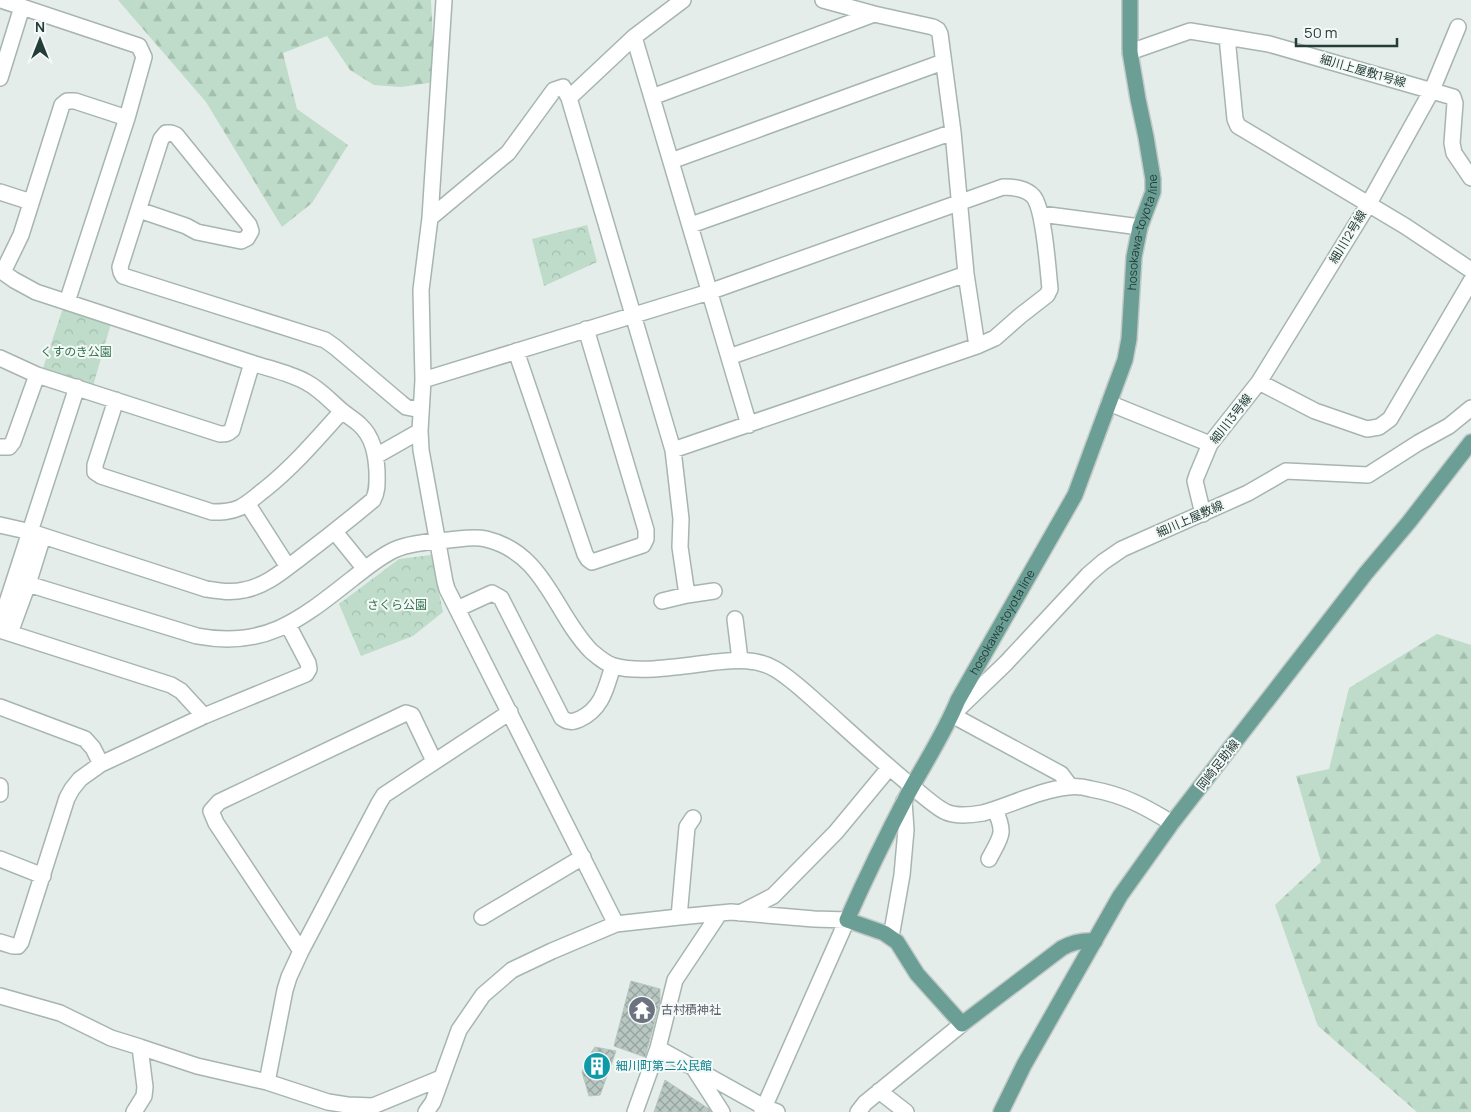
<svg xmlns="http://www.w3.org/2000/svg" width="1471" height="1112" viewBox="0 0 1471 1112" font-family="Manrope,'Noto Sans JP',sans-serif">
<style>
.forest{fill:url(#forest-firs)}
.park{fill:url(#park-crowns)}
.building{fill:url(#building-cross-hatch);stroke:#b7c6c1}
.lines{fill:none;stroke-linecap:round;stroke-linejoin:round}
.minor-casing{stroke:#a7b5b0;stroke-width:18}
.major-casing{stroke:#c2c9c7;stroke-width:18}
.minor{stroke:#fff;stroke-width:15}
.major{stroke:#6b9f96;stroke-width:15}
.labels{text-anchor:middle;stroke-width:4;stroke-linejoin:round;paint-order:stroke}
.street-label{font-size:12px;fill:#243d38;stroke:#f4f9f7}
.park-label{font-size:12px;fill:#31724f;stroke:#f4f9f7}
.worship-label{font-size:12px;fill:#5b616d;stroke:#f4f9f7;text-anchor:start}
.culture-label{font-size:12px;fill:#0d838f;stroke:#f4f9f7;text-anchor:start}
</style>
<defs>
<pattern id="forest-firs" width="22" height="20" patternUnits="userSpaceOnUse" patternTransform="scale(1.25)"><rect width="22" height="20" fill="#bedcc9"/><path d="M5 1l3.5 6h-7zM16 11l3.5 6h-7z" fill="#a3bead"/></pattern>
<pattern id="park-crowns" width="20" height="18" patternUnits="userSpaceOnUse" patternTransform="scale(1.25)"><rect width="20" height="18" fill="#bedcc9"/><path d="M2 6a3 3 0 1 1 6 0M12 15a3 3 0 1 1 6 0" fill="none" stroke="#a3bead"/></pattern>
<pattern id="building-cross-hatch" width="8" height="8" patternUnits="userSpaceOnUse" patternTransform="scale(1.25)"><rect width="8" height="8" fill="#b9c7c3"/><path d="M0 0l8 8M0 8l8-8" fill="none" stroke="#96a39f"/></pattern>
</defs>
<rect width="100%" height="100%" fill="#e4ede9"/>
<path class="forest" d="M118,0h313l4,82 -34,5 -27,-2 -24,-15 -23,-34 -44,17 14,56 51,36 -36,58 -30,24 -76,-125z
M1437,634l34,11v467h-54l-99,-86 -43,-121 46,-43 -25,-86 33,-7 20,-81z"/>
<path class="park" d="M587,225l10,37 -53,24 -12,-47z
M64,305l48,15 -19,66 -50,-18z
M431,555l12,57 -30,24 -52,20 -22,-52 60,-45z"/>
<path class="building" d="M631,981l29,8v13l-15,55 -31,-11z
M595,1047l21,4 -16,44 -11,1 -7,-24 6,-15z
M665,1080l44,29 2,3h-57z"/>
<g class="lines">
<g class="minor-casing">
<path id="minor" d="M1,0l138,46 5,11 -17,61 -60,184
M444,0l-14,218 -9,72 2,90 -3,51 1,19 24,132 2,7 169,335
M823,0l51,14 59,13 5,3 2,4 13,98 13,142 11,72
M634,37l115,388
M1227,37l8,82 3,7 167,100 66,44
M1130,52l60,-21 37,6 42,7 184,53 2,6 -3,40 2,10 17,25
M0,78l22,-71
M652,97l222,-83
M569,98l65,-61 49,-37
M671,161l272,-99
M0,192l31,10
M139,210l47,16 11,6 44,9 6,-3 4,-7 -2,-6 -73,-90 -5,-2h-5l-5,6 -41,128 1,5 2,4 202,64 10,7 66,56 5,4 15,3
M1041,214l99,13
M430,218l78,-65 46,-63 9,-3 6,11 104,352 8,69 -1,28 7,48
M691,225l262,-93
M0,270l14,10 22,12 216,71c18,6 38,10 54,19 14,7 24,19 36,29 6,5 13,9 18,14 13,12 16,29 17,46 0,11 1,20 -4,29 -24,20 -48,39 -73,58 -17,13 -34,28 -56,32 -13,3 -25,1 -38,-1l-175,-57 -31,-7
M3,272l18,-37 41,-130 5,-4h8l52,17
M516,351l69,203 3,5 4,3 51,-17 3,-6v-9l-60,-201
M729,357l237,-83
M0,358l37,17
M423,380l286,-88 294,-105c11,0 22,1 30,9 11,12 15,74 17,93l-3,6 -27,21 -25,22 -18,8 -304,104
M1259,382l56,29 52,18 12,-2 11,-8 81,-138
M116,400l-21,65v7l6,4 111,36c9,0 18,0 27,-4 9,-4 17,-12 25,-18 29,-23 53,-51 78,-79
M1109,403l101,41
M0,447h9l4,-5 24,-67 183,59c5,0 8,0 12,-4l20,-67
M376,456l44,-25
M247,503l41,64
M1203,514l-8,-33 2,-6 13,-31 49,-62 109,-177 64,-115 26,-63
M335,532l30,37
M28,584l169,52c69,13 104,-17 155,-57 13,-10 27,-22 42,-29 15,-7 39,-9 55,-10 12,-1 25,-4 37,-1 59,14 68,74 105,112 7,6 15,13 23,15 27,8 74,-1 102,-4 21,-2 40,-4 59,7 17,10 32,25 47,38 29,26 57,52 87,77 9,7 27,24 37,28 11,5 26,3 37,1 28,-8 57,-23 85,-26 8,-1 16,0 23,2 33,6 53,17 81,34
M662,601l25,-6 27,-4
M457,609l35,-16 9,5 61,120c7,5 11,4 18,1 23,-11 26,-32 33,-53
M735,619l5,41
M0,624l77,-237
M0,630l171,55 10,6 23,25
M10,633l18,-49 15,-48
M0,707l85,32 8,9 8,16
M0,786v8
M1070,786l-9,-12 -109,-59 54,-52 82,-88 15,-13 19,-13 126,-56 38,-22 82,4 50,-32 31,-17 22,-18
M0,859l43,17
M989,859c12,-23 17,-25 6,-49
M740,913l33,-17 63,-64 53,-64
M482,917l101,-60
M679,917l8,-90 6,-9
M891,937l11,-62 4,-45 -2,-29
M0,942l13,4h5l3,-4 46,-144 5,-9 8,-10 21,-15 103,-48 102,-42 3,-5 -1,-6 -20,-38
M301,951l-85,-128 -5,-12 8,-9 187,-89 6,2 22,46
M0,996l60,17 51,25 29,9
M658,1048l106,59 13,5
M695,1070l27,42
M267,1082l18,-92 4,-13 12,-26 78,-148 5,-8 126,-83
M879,1091l27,21
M134,1112l10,-16 1,-9 -5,-40 57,19 70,16 61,20 19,3 26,1 68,-28
M426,1112l7,-10 26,-72 24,-35 29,-25 40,-19 64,-27 63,-7 52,-5 83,7 33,1 -85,192
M635,1112l23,-64 17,-68 44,-66
M858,1112l7,-9 97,-79"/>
</g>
<g class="major-casing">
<g id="major">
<path id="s1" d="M1095,941c-12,-1 -22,1 -33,7l-100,76 -45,-50 -20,-32 -13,-9 -37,-13c19,-43 40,-86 62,-128 17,-31 36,-60 49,-92l117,-205 50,-135 4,-21 5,-82 6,-30 13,-35v-13l-7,-42 -8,-38 -8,-47v-52"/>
<path d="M1001,1112l23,-47 96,-169 52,-73 194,-250 43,-51 62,-80"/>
</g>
</g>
<use href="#minor" class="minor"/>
<use href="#major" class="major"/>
</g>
<defs>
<g id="temple-disc" transform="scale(1.4375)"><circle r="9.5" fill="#6b7280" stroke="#f4f9f7"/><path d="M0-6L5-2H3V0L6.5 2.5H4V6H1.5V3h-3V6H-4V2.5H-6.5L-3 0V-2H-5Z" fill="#fff"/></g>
<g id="building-disc" transform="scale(1.4375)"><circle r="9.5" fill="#0f9aa8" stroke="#f4f9f7"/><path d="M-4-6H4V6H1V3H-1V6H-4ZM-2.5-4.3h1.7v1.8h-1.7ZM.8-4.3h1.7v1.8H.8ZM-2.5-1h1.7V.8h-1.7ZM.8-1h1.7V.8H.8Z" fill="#fff"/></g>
</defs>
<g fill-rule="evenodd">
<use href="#temple-disc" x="642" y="1010"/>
<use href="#building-disc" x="597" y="1066"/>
</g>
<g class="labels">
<g class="street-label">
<text transform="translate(1363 71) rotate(16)" y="4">細川上屋敷1号線</text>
<text dy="4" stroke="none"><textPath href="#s1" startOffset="1076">hosokawa-toyota line</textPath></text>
<text transform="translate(1348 237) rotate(-59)" y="4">細川12号線</text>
<text transform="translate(1231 419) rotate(-52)" y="4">細川13号線</text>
<text transform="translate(1190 519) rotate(-24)" y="4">細川上屋敷線</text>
<text dy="4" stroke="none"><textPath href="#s1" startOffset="656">hosokawa-toyota line</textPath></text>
<text transform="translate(1218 765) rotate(-52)" y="4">岡崎足助線</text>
</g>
<g class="park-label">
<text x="76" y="356">くすのき公園</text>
<text x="397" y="609">さくら公園</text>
</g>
<g class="worship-label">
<text x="661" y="1014">古村積神社</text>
</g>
<g class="culture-label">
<text x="616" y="1070">細川町第二公民館</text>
</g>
</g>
<g transform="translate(40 40)" stroke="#f4f9f7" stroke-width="4" paint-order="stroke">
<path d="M0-4L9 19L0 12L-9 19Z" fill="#243d38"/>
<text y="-8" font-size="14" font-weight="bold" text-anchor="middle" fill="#243d38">N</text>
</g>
<path d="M1296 38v8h101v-8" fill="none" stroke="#243d38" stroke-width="2.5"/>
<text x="1304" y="38" font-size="15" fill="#243d38" stroke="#f4f9f7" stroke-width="4" paint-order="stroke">50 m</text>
</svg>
